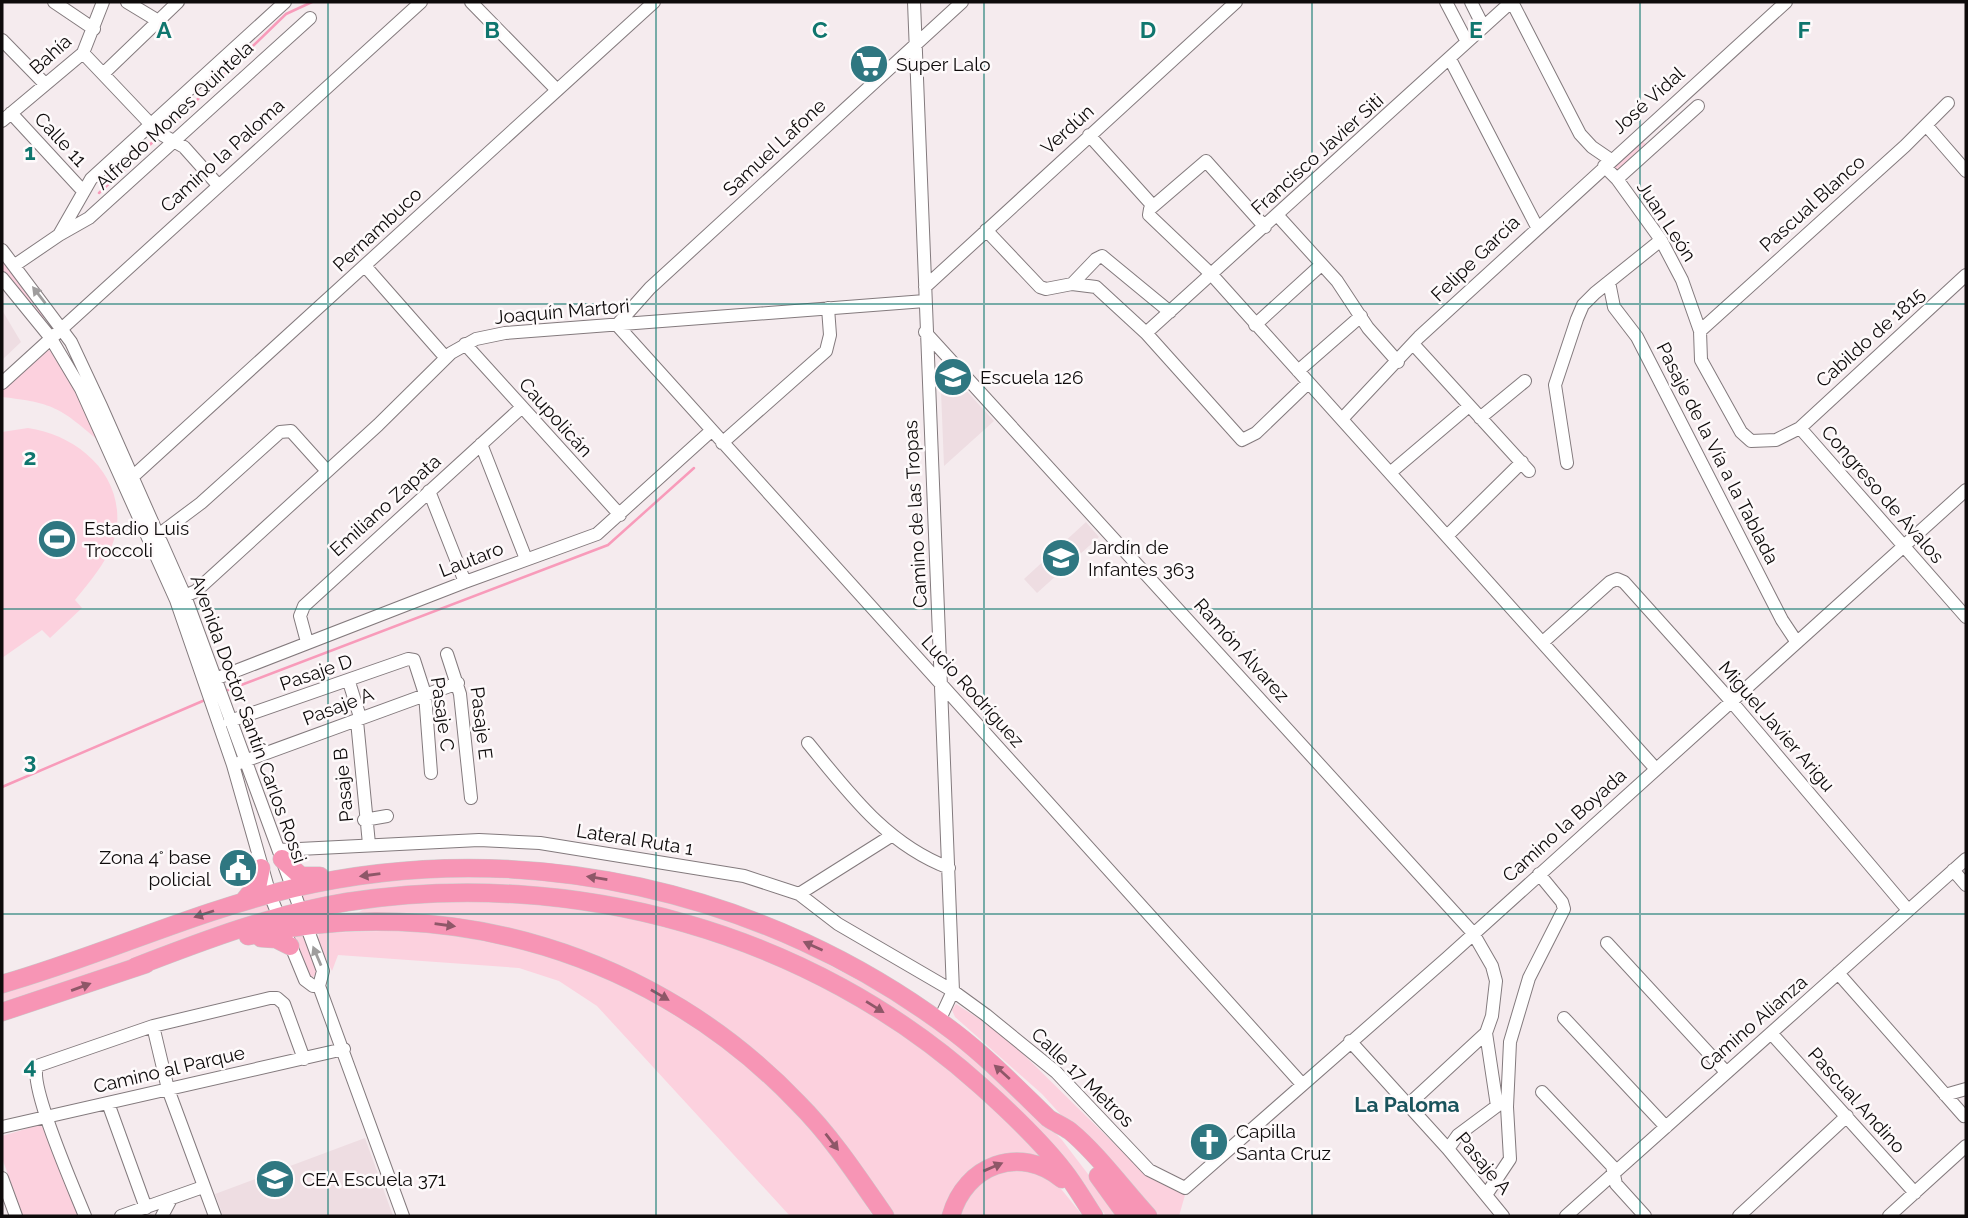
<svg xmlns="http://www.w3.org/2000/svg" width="1968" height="1218" viewBox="0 0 1968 1218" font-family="Raleway,sans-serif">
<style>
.built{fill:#eedde2}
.green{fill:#fcd1de}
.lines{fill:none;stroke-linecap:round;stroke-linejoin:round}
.stream{stroke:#f89bba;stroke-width:2.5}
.minor-casing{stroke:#837a7d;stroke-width:14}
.highway-casing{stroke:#cac9c9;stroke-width:19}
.minor{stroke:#fff;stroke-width:12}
.highway{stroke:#f795b5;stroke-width:18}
.oneway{fill:#9f9d9d}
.oneway2{fill:#8e5768}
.grid{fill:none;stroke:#0f766e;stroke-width:2;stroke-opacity:0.55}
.labels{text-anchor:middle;stroke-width:5;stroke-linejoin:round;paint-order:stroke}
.street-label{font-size:19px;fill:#0e0b0b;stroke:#fefafb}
.poi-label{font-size:19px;fill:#0e0b0b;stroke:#fefafb;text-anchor:start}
.neighbourhood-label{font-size:21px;font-weight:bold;fill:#1a545d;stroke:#fefafb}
.grid-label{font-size:23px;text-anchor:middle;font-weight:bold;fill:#0f766e;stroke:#fefafb;stroke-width:5;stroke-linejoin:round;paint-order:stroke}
</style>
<rect width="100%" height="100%" fill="#f5ebee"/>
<path class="built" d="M2,310l19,32 -19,18z
M943,365l51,56 -50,45 -4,-100z
M1086,522l13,15 -62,56 -13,-14z
M365,1138l28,78h-170l-8,-22z"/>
<path class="green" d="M1641,141l7,4 -31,28 -5,-5z
M2,256l44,62h-4l-40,-47z
M46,350l6,1 27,42 19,47c-39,-33 -45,-37 -96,-43v-9z
M28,428c48,7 94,44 89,98 -3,28 -25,53 -42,74l7,8 -32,30 -8,-8 -40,28v-226z
M439,875l167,9 161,48 147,78 107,87 41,43 58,76h-14l-20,-27 -136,-138 -265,-136 -76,-19 -112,-11 -56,1 -139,19 -2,-10 55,-11z
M266,901l4,13 -268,90v-13z
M492,901c69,5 132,13 199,31 119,32 275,130 352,227l-30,-4 -68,61h-51l-17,-25 -123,-140 -48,-35 -165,-79 -106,-21 -76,-4 7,-4 59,-6z
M414,930c30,4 60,7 89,13 155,34 289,139 370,273h-83l-193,-210 -38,-25 -40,-13 -181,-13 -6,16 -14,-29 1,-9z
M302,933l17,38 -6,6 -5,-1 -19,-41z
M956,1004l36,23 30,26 119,117 41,20 3,5 -6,21h-26l-111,-122 -87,-77 -3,-7z
M39,1125l5,3 34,88h-55l-21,-58v-22z
M1026,1167l27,12 30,37h-126l23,-38z"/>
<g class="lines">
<path class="stream" d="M169,127l117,-113 26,-12
M99,193l58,-55
M228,690l380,-145 86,-77
M2,787l203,-87"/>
<g class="minor-casing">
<path id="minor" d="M54,2l40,27
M127,2l33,20
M471,2l86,88
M914,2l39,989 -14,30
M962,2l-312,286 -33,37 684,758
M1446,2l21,40
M1471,2l12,24
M1512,2l68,132 12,13 19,13
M2,40l43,44
M83,53l76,80 25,14 34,38
M1450,59l87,168
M103,74l75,-72
M11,113l72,78
M2,121l81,-68 20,-51
M1926,125l40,46
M1089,135l64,71
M1604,166l13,13 44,61 21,40 18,51 1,29 40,72 10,9 25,-1 24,-12 166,-153
M1617,179l81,-73
M1278,216l59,65 31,47 30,34
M1265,227l-59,-66 -56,48 -1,6 63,60 443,493
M986,230l54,57 6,2 26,-5 24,3 50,46 96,107 14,-7 52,-50
M59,235l30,-17 221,-200
M2,250l69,92 30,64 84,190 138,375 -4,15 84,230
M15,265l44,-30 32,-56 194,-177
M365,266l81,92
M2,278l48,59 31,52 95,211 57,165 37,130 35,85 8,6h6
M1609,282l5,25 23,30 145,283 14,21
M1072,284l24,-25 6,-3 68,56
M925,287l311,-285
M1255,325l66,-60
M1700,331l205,-185 43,-43
M925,332l548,601 19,33 4,15 -4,35 -6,17 11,73
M1146,333l365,-331
M465,344l155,171
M1414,345l115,126
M1298,371l63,-55
M2,383l419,-381
M1480,418l45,-37
M1342,419l77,-82 367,-335
M1800,428l166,189
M722,443l104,-92 4,-16 -2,-27
M481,444l45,115
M1567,463l-12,-78 22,-66 6,-14 12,-12 66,-53
M1390,473l79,-67
M128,481l526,-479
M429,491l36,91
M1448,535l74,-73
M153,539l48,-36 79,-71 11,-1 36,40
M176,600l20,-9 182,-166 73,-72 25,-14 29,-6 420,-32
M307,642l-7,-26 4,-10 217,-198
M1543,642l67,-60 7,-3 7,3 107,119 177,209
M447,654l13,40 11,104
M215,679l250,-97 132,-48 114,-103
M349,682l11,35
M230,721l178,-62 6,1 11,34 6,79
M357,721l12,123
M808,743c41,50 78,101 141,125
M239,763l219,-80
M364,820l23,-4
M279,850l200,-10 61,3 204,33 55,18 39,30 115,67 33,24 70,57 93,98 36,18 262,-230 519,-468
M1953,870l13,15
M799,894l92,-58
M1607,943l119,129
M1838,973l126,143 2,-1
M1564,1018l102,109
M153,1026l15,63 47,127
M1771,1033l144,160
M1350,1041l98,108 55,67
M1542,1092l70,74 4,18 29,32
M1945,1095l21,-6
M108,1103l38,105
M1408,1105l78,-72
M2,1127l342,-78
M1448,1149l10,-14 39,-29
M2,1178l14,38
M1486,1195l24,-36 -3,-52 3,-65 19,-64 35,-69 -2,-7 -23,-28
M85,1216c-10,-25 -56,-129 -48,-150l116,-40 117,-28h7l7,6 20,55
M121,1216l82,-29
M162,1216l9,-17
M1566,1216l400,-357
M1739,1216l108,-100
M1889,1216l77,-70"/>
</g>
<g class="highway-casing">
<path id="highway" d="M282,859l19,17h19
M243,902l15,-19 3,-15
M248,936c200,-46 409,19 550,167 34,34 60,74 87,113
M261,938l15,1 14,7
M135,967c70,-27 138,-53 212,-65 226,-35 463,30 634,184 29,26 59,54 83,85 11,14 20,30 30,45
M2,984c98,-28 191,-72 292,-96 229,-53 473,2 660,144 34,26 63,56 94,86 7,5 15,8 22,13 27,22 54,59 78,85
M2,1012l144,-48
M1098,1176l29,40
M951,1216c14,-51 69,-72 111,-37"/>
</g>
<use href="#minor" class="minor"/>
<use href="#highway" class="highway"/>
</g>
<defs><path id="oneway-solid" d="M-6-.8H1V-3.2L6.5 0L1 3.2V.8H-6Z" transform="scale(1.75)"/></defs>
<g class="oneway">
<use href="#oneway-solid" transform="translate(39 295) rotate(-128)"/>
<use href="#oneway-solid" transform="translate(317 956) rotate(-113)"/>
</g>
<g class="oneway2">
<use href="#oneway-solid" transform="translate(370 875) rotate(172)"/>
<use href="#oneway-solid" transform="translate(597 878) rotate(-171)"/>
<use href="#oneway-solid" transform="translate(204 914) rotate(162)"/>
<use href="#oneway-solid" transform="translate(445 925) rotate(8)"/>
<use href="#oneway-solid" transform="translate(813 946) rotate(-156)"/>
<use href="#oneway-solid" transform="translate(81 987) rotate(-20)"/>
<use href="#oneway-solid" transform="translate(660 995) rotate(30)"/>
<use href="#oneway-solid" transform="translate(875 1007) rotate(32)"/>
<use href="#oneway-solid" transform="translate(1002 1072) rotate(-138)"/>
<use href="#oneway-solid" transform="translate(832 1142) rotate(52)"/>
<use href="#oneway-solid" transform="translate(993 1167) rotate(-23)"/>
</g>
<path class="grid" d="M328,2v1214M656,2v1214M984,2v1214M1312,2v1214M1640,2v1214M2,304h1964M2,609h1964M2,914h1964"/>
<defs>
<g id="supermarket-disc" transform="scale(2.0125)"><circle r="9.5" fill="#2f7781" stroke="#fefafb"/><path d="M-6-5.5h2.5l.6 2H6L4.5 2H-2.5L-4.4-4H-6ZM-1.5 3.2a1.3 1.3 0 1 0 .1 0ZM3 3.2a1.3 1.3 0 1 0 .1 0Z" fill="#fff"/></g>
<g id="school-disc" transform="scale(2.0125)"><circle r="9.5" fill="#2f7781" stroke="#fefafb"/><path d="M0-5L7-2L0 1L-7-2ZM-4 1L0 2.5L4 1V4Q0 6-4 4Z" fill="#fff"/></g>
<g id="stadium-disc" transform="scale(2.0125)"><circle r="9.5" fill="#2f7781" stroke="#fefafb"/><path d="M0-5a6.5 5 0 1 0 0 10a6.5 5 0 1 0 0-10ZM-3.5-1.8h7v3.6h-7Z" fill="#fff"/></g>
<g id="civic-disc" transform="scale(2.0125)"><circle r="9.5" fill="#2f7781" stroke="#fefafb"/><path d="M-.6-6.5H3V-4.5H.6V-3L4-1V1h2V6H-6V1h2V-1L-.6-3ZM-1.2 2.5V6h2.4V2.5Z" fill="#fff"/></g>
<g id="church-disc" transform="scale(2.0125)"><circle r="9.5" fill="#2f7781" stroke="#fefafb"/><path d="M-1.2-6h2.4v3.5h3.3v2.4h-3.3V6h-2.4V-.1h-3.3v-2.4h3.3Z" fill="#fff"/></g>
</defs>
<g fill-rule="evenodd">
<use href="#supermarket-disc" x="869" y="64"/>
<use href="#school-disc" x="953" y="377"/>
<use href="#stadium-disc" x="57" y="539"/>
<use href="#school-disc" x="1061" y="558"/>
<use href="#civic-disc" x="238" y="868"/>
<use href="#church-disc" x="1209" y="1142"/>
<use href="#school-disc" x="275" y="1179"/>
</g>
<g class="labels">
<g class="street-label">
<text transform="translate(50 54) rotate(-42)" y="7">Bahía</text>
<text transform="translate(1648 100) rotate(-42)" y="7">José Vidal</text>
<text transform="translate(174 115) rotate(-43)" y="7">Alfredo Mones Quintela</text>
<text transform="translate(1067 129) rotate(-42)" y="7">Verdún</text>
<text transform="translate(61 139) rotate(47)" y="7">Calle 11</text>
<text transform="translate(774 147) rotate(-43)" y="7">Samuel Lafone</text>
<text transform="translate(1317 154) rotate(-42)" y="7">Francisco Javier Siti</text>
<text transform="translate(222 155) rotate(-42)" y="7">Camino la Paloma</text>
<text transform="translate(1812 203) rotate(-42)" y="7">Pascual Blanco</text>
<text transform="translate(1667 221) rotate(57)" y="7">Juan León</text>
<text transform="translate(377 229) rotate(-43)" y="7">Pernambuco</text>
<text transform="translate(1475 258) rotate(-44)" y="7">Felipe García</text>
<text transform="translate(562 311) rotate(-5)" y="7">Joaquín Martori</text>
<text transform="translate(1870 337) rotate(-42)" y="7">Cabildo de 1815</text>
<text transform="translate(556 417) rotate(48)" y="7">Caupolicán</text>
<text transform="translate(1718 453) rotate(63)" y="7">Pasaje de la Vía a la Tablada</text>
<text transform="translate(1883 494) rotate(49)" y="7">Congreso de Ávalos</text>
<text transform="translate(385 505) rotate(-42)" y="7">Emiliano Zapata</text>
<text transform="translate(915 514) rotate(-93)" y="7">Camino de las Tropas</text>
<text transform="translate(471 559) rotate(-21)" y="7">Lautaro</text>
<text transform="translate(1242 650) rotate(48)" y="7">Ramón Álvarez</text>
<text transform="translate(316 672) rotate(-19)" y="7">Pasaje D</text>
<text transform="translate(973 691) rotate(48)" y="7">Lucio Rodríguez</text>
<text transform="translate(338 706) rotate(-21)" y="7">Pasaje A</text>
<text transform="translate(443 714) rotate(82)" y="7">Pasaje C</text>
<text transform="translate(249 719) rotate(70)" y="7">Avenida Doctor Santín Carlos Rossi</text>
<text transform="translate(482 723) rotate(83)" y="7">Pasaje E</text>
<text transform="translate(1777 726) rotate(49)" y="7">Miguel Javier Arigu</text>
<text transform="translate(343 785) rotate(-95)" y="7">Pasaje B</text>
<text transform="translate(1564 825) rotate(-42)" y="7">Camino la Boyada</text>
<text transform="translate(635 839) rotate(9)" y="7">Lateral Ruta 1</text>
<text transform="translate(1753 1023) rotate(-41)" y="7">Camino Alianza</text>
<text transform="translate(169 1069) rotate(-13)" y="7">Camino al Parque</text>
<text transform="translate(1083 1077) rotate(44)" y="7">Calle 17 Metros</text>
<text transform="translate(1857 1100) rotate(48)" y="7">Pascual Andino</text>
<text transform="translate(1484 1163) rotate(50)" y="7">Pasaje A</text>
</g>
<g class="poi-label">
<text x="896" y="71">Super Lalo</text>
<text x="980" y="384">Escuela 126</text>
<text x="84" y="535">Estadio Luis<tspan x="84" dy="22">Troccoli</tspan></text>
<text x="1088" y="554">Jardín de<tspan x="1088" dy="22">Infantes 363</tspan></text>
<text x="211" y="864" text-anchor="end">Zona 4° base<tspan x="211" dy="22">policial</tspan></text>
<text x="1236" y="1138">Capilla<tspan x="1236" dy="22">Santa Cruz</tspan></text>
<text x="302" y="1186">CEA Escuela 371</text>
</g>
<g class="neighbourhood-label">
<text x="1407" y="1112">La Paloma</text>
</g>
</g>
<g class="grid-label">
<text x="164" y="38">A</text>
<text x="492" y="38">B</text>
<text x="820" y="38">C</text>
<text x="1148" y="38">D</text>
<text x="1476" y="38">E</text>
<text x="1804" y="38">F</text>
<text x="30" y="160">1</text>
<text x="30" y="465">2</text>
<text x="30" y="769">3</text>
<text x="30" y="1074">4</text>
</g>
<rect width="1968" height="1218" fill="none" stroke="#0e0b0b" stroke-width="7"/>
</svg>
